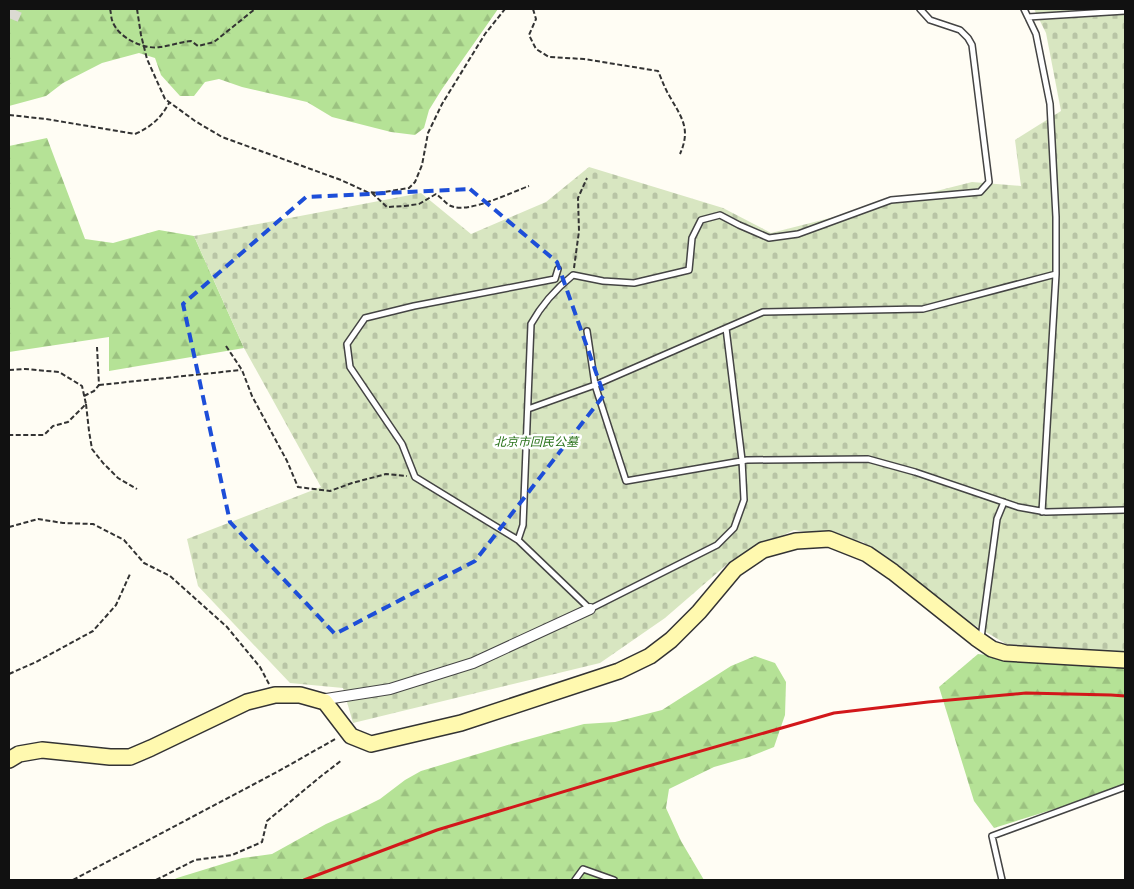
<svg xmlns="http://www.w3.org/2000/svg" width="1134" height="889" viewBox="0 0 1134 889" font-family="Georgia,'Noto Sans SC',serif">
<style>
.forest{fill:url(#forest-firs)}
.cemetery{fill:url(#cemetery-stones)}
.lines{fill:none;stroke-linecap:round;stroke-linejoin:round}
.highway-tunnel{stroke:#dbdad2;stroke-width:19;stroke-dasharray:19 9;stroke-linecap:butt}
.lane-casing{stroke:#444;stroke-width:8}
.street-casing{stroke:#444;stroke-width:12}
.secondary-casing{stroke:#333;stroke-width:18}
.path{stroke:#333;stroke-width:2;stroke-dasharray:5 2.5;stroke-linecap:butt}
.lane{stroke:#fff;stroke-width:5}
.street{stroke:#fff;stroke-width:10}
.secondary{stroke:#fff9af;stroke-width:15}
.rail{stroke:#d2171a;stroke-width:3}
.marked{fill:none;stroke:#1d4ed8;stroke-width:4;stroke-dasharray:10 6;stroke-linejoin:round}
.labels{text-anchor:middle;stroke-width:5;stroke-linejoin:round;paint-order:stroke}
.park-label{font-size:12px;font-style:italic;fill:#277118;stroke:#fff}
</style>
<defs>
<pattern id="forest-firs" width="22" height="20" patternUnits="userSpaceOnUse" patternTransform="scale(1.25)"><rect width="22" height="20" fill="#b5e296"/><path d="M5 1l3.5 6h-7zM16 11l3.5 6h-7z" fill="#9bc180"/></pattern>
<pattern id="cemetery-stones" width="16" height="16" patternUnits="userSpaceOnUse" patternTransform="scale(1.25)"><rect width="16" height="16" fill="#d8e6c1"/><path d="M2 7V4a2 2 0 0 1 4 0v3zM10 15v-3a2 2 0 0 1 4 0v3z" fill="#b8c4a5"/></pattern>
</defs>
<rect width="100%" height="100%" fill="#fffdf4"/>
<path class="forest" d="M9,9h489l-56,80 -13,21 -5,18 -9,7 -24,-3 -59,-15 -25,-15 -65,-15 -23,-8 -14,3 -11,14h-14l-19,-21 -6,-17 -16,-5 -37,10 -39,20 -17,13 -37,10z
M47,138l38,101 28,4 46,-13 35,6 50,112 -135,23v-34l-100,15v-206z
M978,654l33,4 114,8v121l-131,41 -20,-27 -35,-114z
M755,656l20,7 11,19 -1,33 -11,32 -25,10 -35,10 -45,22 -3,19 15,33 23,39h-531l4,-2 65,-20 30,-4 54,-30 32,-14 22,-11 25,-19 16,-9 90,-27 73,-20 31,-2 47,-12 69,-44z"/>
<path class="cemetery" d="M1034,9h91v643l-119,-8 -40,-24 -103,-78 -69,-12 -62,30 -67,58 -65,45 -247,60 -10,-35 -53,-5 -92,-97 -11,-47 134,-52 -77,-139 -50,-112 227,-43 50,41 75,-32 43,-35 134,41 48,25 201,-51 49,4 -6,-46 46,-29 -15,-78z"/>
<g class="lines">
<path class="highway-tunnel" d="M9,18l4,-9"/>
<g class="lane-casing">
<path id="lane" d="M1024,9l12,25 14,70 6,113v57
M1028,17l97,-6
M558,269l-3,10 -141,27 -49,12 -18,26 3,23 52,77 13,33 103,63 5,-15 8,-201c10,-18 26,-36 42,-49l30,6 31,2 55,-13 3,-32 9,-18 19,-5 19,10 30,13 29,-4 93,-34 89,-8 9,-10 -17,-137 -4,-7 -8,-8 -30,-10 -10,-11
M587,331l8,54 31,96 121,-21 121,-1 47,13 103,35 28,5 79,-2
M528,409l67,-24 168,-73 160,-3 133,-35 -14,238
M518,540l72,69 127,-64 17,-17 10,-28 -2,-40 -16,-132
M981,638l16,-119 7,-17
M575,880l8,-11 31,11
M1002,880l-10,-44 133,-49"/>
</g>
<g class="street-casing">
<path id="street" d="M320,700l70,-11 83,-26 117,-54"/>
</g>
<g class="secondary-casing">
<path id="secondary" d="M9,760l10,-6 23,-4 68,7h20l21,-9 96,-46 28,-7h25l25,7 26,34 20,8 90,-21 158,-52 31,-15 21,-16 28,-28 36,-43 28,-19 33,-9 33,-2 38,15 26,18 83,66 16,11 13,4 120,7"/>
</g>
<path class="path" d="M110,9c1,3 1,8 2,11 5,17 31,30 48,27 10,-1 20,-5 31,-6l7,5 16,-4 41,-33
M137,9l4,26 6,24 18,40 30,22 27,16 119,43 26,12 11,1 31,-5 6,-6 7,-17 6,-32 14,-29 43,-70 20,-25
M533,9l3,10 -7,16 7,14 13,8 35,2 74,12c4,9 7,18 12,26 12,21 21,32 10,57
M9,115l37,4 89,15c16,-7 26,-16 34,-31
M372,193l15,14 18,-1 14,-2 17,-10c5,3 10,10 15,12 17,8 61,-14 78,-20
M574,268l5,-37 -1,-33 9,-20
M226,346l16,24 10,26 35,65 11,26 32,4 22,-8 34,-9 21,2
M9,370l16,-1 34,3 23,14 4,18 -18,18 -15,4 -9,9h-35
M99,385l142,-15
M84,396l10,-5 5,-6 -2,-38
M86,404l3,27 3,18 11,14 15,15 19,11
M9,527l29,-8 25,4 30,1 31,16 20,23 26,13 57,51 33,40 9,17
M9,674l27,-12 57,-31 23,-26 14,-31
M73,880l204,-108 60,-34
M156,880l39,-20 37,-5 30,-13 5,-21 53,-44 22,-17"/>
<use href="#lane" class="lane"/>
<use href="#street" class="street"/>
<use href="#secondary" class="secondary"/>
<path class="rail" d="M304,880l133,-50 208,-63 189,-54 94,-11 98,-9 85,2 14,1"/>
</g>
<path class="marked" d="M470,189l87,73 47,133 -129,166 -140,73 -105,-112 -47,-218 123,-107z"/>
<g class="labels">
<g class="park-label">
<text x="536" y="446">北京市回民公墓</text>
</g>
</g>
<rect width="1134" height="889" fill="none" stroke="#111111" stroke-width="20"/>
</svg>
